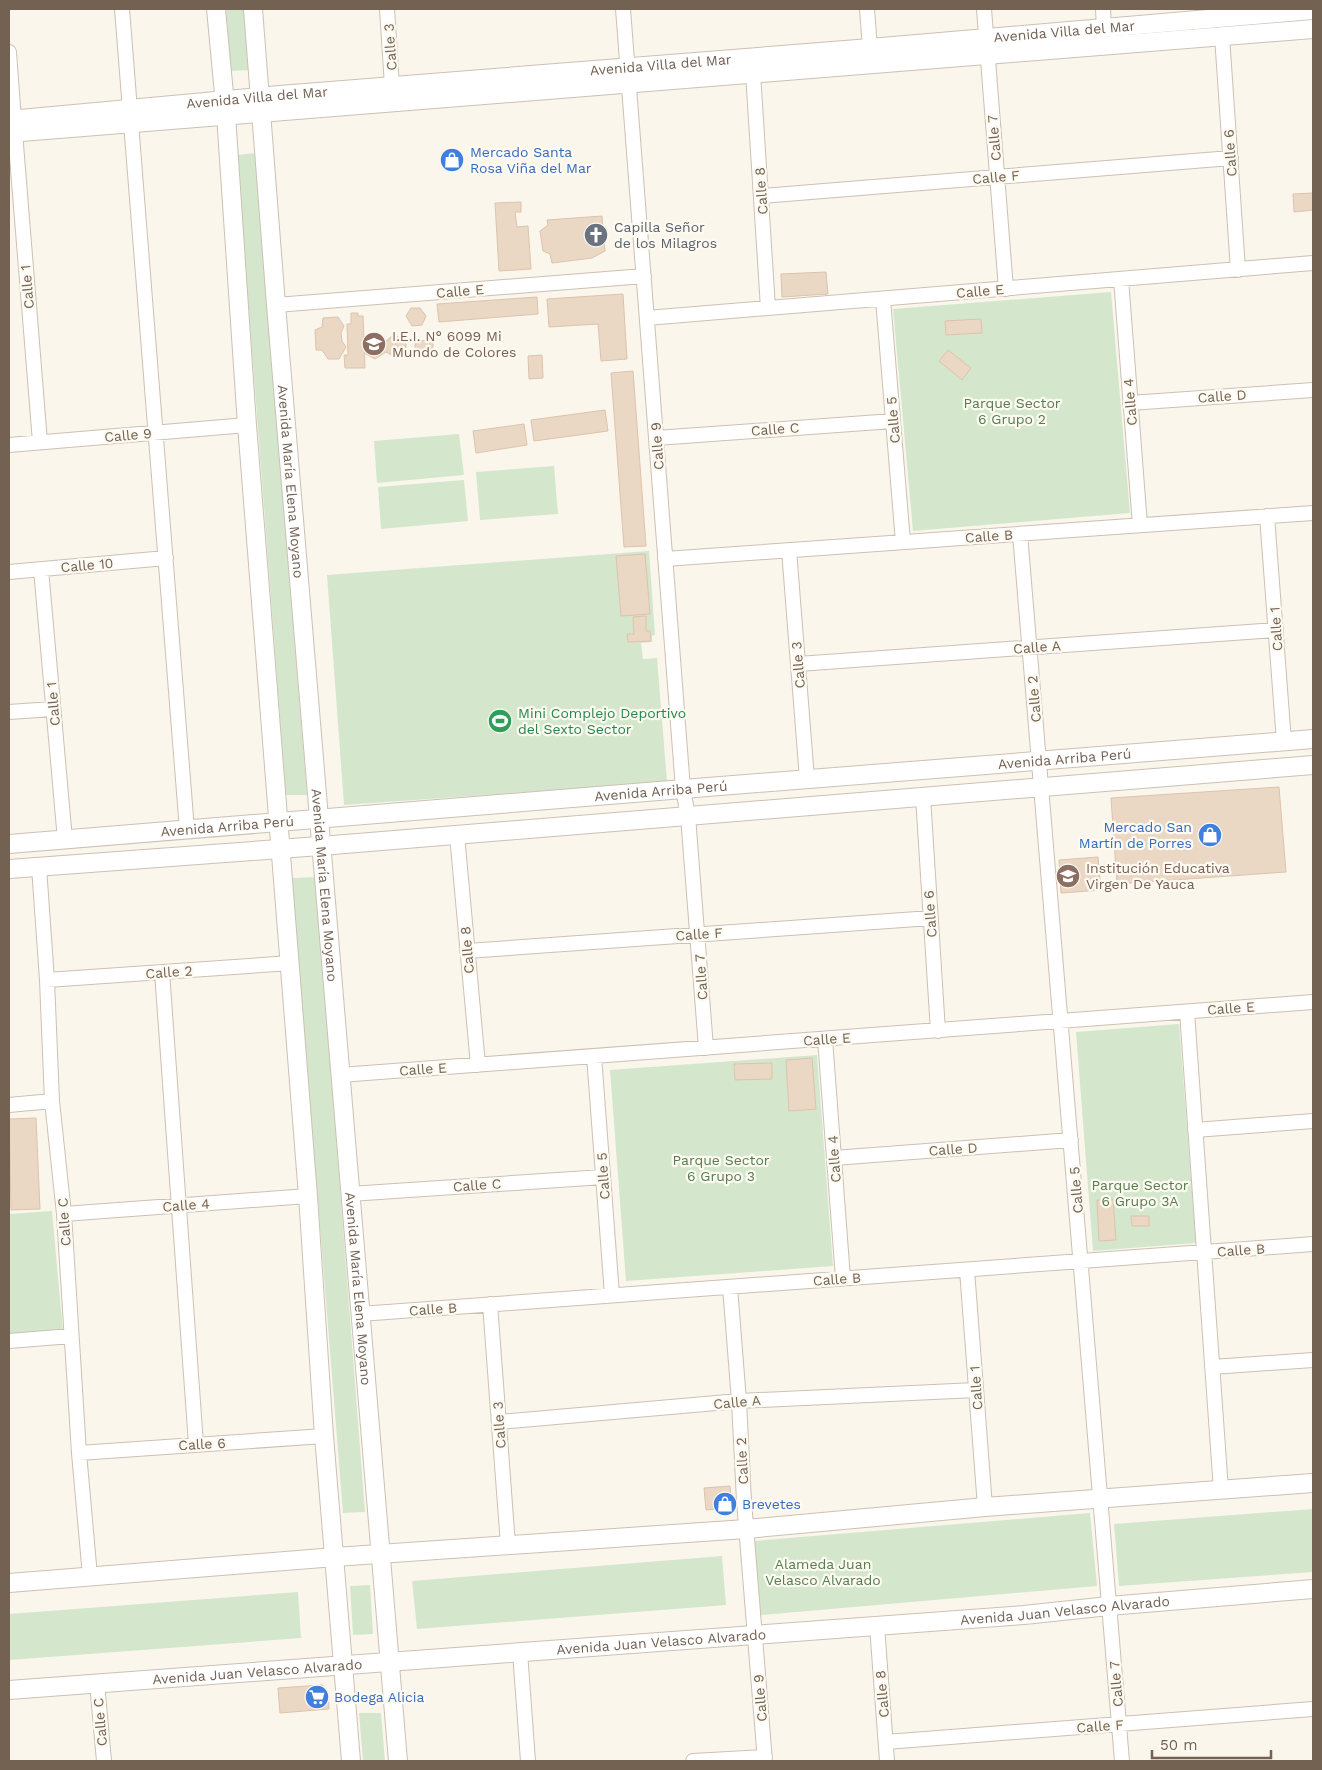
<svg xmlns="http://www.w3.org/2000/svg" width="1322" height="1770" viewBox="0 0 1322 1770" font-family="'Work Sans',sans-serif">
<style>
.green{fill:#d4e7cc}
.building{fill:#ead8c5;stroke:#ddc3aa}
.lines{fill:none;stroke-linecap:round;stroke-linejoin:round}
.minor-casing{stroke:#ccc0b3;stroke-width:16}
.tertiary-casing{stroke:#ccc0b3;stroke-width:20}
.minor{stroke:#fff;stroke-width:14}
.tertiary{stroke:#fff;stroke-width:18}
.labels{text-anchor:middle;stroke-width:4.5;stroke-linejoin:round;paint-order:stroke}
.street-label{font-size:14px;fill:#736152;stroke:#fdfaf2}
.shop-label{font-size:14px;fill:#366cbe;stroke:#fdfaf2;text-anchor:start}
.worship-label{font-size:14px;fill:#5b616d;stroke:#fdfaf2;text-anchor:start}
.education-label{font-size:14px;fill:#785e54;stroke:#fdfaf2;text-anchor:start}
.park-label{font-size:14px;fill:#577c4e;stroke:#fdfaf2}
.leisure-label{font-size:14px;fill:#27864d;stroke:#fdfaf2;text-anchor:start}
</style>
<rect width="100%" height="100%" fill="#faf6ec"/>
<path class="green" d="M226,9h19l5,61 -19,1z
M255,153l52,642h-21l-49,-640z
M1111,292l19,221 -217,18 -20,-222z
M459,434l5,41 -87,8 -3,-42z
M554,466l4,48 -78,6 -4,-48z
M464,480l4,41 -87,8 -3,-42z
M649,551l6,84 -3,1v6l-11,1 2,16 14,-1 10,124 -323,23 -17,-230z
M316,877l49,635 -22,1 -51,-635z
M1179,1024l17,219 -103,8 -17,-219z
M817,1055l16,211 -207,15 -16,-211z
M52,1211l11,121 -54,4v-122z
M1313,1509v63l-194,14 -5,-62z
M1090,1513l7,73 -336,29 -7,-74z
M722,1556l4,49 -309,24 -5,-48z
M370,1585l3,49 -20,1 -3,-49z
M298,1592l3,46 -292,22v-46z
M359,1713h22l4,48h-22z"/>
<path class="building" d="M1313,193v17l-19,2 -1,-18z
M521,202v10h-6l2,15 11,-1 3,43 -32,2 -4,-68z
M602,216l3,35 -13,7 -40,5 -2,-9 -7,-3 -3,-20 8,-6 -1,-5z
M826,272l2,22 -46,3 -1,-23z
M623,294l4,65 -26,2 -3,-37 -49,3 -2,-28z
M537,297l1,17 -99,8 -2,-18z
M411,308h9l6,8 -4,9 -10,1 -6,-10z
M351,313h7v3h5l2,52h-20l-1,-13h4l-1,-31h4z
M338,317l6,9 -3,7 1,8 4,6 -7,12h-11l-6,-9h-6l-1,-20 7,-3 1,-9z
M981,319l1,14 -36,2 -1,-14z
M394,334l12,9v9l-9,6 -11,-6 -11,7 -9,-5 -1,-11 10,-7 10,6z
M433,340v11l-18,1v-11z
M948,350l23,18 -9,12 -23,-19z
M542,355l1,23 -14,1 -1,-23z
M633,371l13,175 -22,1 -13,-174z
M605,410l3,21 -74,10 -3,-21z
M524,424l3,21 -51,8 -3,-22z
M645,554l5,60 -29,2 -5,-60z
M646,616v15h4l1,10 -23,1 -1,-8h7l-1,-17z
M1279,787l7,85 -169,12 -6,-86z
M1098,857l3,33 -40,3 -2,-33z
M812,1058l4,51 -27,2 -3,-51z
M772,1063v16l-37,1 -1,-16z
M36,1118l4,91 -29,1 -2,-91z
M1113,1199l3,41 -17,1 -2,-41z
M1131,1216h18v10h-17z
M730,1486l2,22 -26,2 -2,-22z
M322,1685l6,8 1,16 -49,4 -2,-25z"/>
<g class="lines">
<g class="minor-casing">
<path id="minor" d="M122,9l65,821
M387,9l5,77
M623,9l60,780 5,27 18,232
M867,9l3,39
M984,9l22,280
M1103,9l1,18
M1222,36l16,234
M9,52l5,68
M753,73l15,235
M15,132l25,310
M761,196l470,-38
M1121,279l19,246
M883,299l20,243
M276,305l368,-29
M647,318l666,-55
M1130,403l183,-13
M656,438l237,-17
M9,445l238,-20
M1267,516l17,226
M1020,534l102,1227
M789,550l18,229
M665,559l648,-46
M41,569l24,271
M9,572l157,-14
M798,664l478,-34
M9,712l44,-3
M923,797l15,234
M457,835l21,230
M39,867l8,113 5,121 12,113 15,239 11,123
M467,951l464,-33
M162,972l34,472
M47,980l244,-17
M1187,1012l34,478
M825,1039l18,239
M594,1056l18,239
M340,1075l973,-73
M9,1105l43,-4
M1195,1130l118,-9
M834,1158l237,-18
M350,1194l253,-17
M64,1214l244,-18
M967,1270l18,237
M730,1287l9,114 5,100 21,260
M490,1304l18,241
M360,1314l953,-70
M9,1341l62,-5
M1212,1367l101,-7
M499,1422l240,-21 237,-11
M79,1453l245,-17
M877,1626l10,135
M520,1652l8,109
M97,1683l7,78
M886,1742l427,-33
M693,1761l72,-4"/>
</g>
<g class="tertiary-casing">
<g id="tertiary">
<path d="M216,9l10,106 21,310 61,771 16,240 27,325"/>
<path id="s1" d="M253,9l23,296 122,1456"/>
<path id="s2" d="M9,120l271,-25 590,-47 443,-38"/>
<path d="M9,133l1304,-104"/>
<path id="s3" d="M9,844l674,-55 630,-50"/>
<path d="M9,869l324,-24 980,-80"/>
<path d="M9,1583l326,-26 411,-28 239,-22 328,-24"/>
<path id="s4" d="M9,1690l1015,-75 85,-9 204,-17"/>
</g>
</g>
<use href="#minor" class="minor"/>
<use href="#tertiary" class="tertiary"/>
</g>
<defs>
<g id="shop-disc" transform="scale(1.25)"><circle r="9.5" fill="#3f7fe0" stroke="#fdfaf2"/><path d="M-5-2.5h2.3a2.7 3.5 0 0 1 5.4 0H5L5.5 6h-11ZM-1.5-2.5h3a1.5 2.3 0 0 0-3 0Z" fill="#fff"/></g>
<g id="church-disc" transform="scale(1.25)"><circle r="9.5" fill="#6b7280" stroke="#fdfaf2"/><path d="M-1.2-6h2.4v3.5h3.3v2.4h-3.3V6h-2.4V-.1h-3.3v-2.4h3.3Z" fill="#fff"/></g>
<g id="school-disc" transform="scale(1.25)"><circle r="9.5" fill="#8d6e63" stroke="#fdfaf2"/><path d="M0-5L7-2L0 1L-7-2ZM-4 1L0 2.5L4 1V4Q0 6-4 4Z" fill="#fff"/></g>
<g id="stadium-disc" transform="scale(1.25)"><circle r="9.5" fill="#2e9e5b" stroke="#fdfaf2"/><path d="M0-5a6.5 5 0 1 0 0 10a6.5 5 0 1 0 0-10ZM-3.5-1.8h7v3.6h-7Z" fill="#fff"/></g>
<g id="supermarket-disc" transform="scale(1.25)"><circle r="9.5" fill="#3f7fe0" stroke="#fdfaf2"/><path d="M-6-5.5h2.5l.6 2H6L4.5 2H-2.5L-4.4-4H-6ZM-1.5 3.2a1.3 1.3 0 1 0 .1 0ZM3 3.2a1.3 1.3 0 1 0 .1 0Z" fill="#fff"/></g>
</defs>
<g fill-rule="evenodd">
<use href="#shop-disc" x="452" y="160"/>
<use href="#church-disc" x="596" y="235"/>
<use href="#school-disc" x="374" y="344"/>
<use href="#stadium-disc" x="500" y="721"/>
<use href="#shop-disc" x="1210" y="835"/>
<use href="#school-disc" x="1068" y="876"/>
<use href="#shop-disc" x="725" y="1504"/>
<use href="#supermarket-disc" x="317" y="1697"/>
</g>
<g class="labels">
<g class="street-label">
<text dy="5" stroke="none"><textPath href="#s2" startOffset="1059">Avenida Villa del Mar</textPath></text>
<text transform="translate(390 47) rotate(-94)" y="5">Calle 3</text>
<text dy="5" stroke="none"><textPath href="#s2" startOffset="654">Avenida Villa del Mar</textPath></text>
<text dy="5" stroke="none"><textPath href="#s2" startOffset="249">Avenida Villa del Mar</textPath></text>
<text transform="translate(994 138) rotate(-95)" y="5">Calle 7</text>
<text transform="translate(1230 153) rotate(-94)" y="5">Calle 6</text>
<text transform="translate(996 177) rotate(-5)" y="5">Calle F</text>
<text transform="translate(761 191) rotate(-94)" y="5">Calle 8</text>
<text transform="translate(27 287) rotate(-95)" y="5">Calle 1</text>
<text transform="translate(460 291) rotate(-5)" y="5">Calle E</text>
<text transform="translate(980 291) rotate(-5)" y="5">Calle E</text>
<text transform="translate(1222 396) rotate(-4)" y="5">Calle D</text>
<text transform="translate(1130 402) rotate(-95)" y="5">Calle 4</text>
<text transform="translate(893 420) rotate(-95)" y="5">Calle 5</text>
<text transform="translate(775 429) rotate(-4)" y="5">Calle C</text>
<text transform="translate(128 435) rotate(-5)" y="5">Calle 9</text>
<text transform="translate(657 446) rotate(-94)" y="5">Calle 9</text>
<text dy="5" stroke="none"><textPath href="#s1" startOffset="474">Avenida María Elena Moyano</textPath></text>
<text transform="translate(989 536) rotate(-4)" y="5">Calle B</text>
<text transform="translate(87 565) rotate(-5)" y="5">Calle 10</text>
<text transform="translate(1276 629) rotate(-94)" y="5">Calle 1</text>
<text transform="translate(1037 647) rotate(-4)" y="5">Calle A</text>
<text transform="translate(798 665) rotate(-95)" y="5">Calle 3</text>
<text transform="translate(1034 699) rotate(-95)" y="5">Calle 2</text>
<text transform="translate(53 704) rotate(-95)" y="5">Calle 1</text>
<text dy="5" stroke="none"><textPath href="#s3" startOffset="1059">Avenida Arriba Perú</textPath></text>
<text dy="5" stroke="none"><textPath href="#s3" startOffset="654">Avenida Arriba Perú</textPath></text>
<text dy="5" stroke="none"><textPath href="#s3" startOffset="219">Avenida Arriba Perú</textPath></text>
<text dy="5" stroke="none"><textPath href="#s1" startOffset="879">Avenida María Elena Moyano</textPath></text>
<text transform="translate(930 914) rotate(-94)" y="5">Calle 6</text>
<text transform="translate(699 934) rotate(-4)" y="5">Calle F</text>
<text transform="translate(467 950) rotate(-95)" y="5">Calle 8</text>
<text transform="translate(169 972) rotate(-4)" y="5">Calle 2</text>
<text transform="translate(701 977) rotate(-94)" y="5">Calle 7</text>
<text transform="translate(1231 1008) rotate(-4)" y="5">Calle E</text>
<text transform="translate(827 1039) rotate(-4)" y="5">Calle E</text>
<text transform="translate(423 1069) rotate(-4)" y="5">Calle E</text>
<text transform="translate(953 1149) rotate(-4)" y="5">Calle D</text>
<text transform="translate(834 1159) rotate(-94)" y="5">Calle 4</text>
<text transform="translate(603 1176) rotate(-94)" y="5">Calle 5</text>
<text transform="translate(477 1185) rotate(-4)" y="5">Calle C</text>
<text transform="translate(1076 1190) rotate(-95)" y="5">Calle 5</text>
<text transform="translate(186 1205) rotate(-4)" y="5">Calle 4</text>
<text transform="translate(64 1222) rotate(-94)" y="5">Calle C</text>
<text transform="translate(1241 1250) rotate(-4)" y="5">Calle B</text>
<text transform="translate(837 1279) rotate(-4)" y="5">Calle B</text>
<text dy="5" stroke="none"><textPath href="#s1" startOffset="1284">Avenida María Elena Moyano</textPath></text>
<text transform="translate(433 1309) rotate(-4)" y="5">Calle B</text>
<text transform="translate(976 1388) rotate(-94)" y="5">Calle 1</text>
<text transform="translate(737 1402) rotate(-5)" y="5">Calle A</text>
<text transform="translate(499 1425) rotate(-94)" y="5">Calle 3</text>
<text transform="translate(202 1444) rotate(-3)" y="5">Calle 6</text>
<text transform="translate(742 1461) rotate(-93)" y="5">Calle 2</text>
<text dy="5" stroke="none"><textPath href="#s4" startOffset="1059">Avenida Juan Velasco Alvarado</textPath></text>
<text dy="5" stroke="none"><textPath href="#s4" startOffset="654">Avenida Juan Velasco Alvarado</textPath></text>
<text dy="5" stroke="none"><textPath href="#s4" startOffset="249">Avenida Juan Velasco Alvarado</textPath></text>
<text transform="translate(1116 1684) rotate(-95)" y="5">Calle 7</text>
<text transform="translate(882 1694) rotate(-95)" y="5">Calle 8</text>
<text transform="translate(760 1698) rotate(-95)" y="5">Calle 9</text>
<text transform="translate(100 1722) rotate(-95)" y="5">Calle C</text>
<text transform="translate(1100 1726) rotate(-4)" y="5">Calle F</text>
</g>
<g class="shop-label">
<text x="470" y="157">Mercado Santa<tspan x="470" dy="16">Rosa Viña del Mar</tspan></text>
<text x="1192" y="832" text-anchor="end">Mercado San<tspan x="1192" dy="16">Martín de Porres</tspan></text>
<text x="742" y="1509">Brevetes</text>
<text x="334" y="1702">Bodega Alicia</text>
</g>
<g class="worship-label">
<text x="614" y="232">Capilla Señor<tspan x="614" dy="16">de los Milagros</tspan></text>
</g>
<g class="education-label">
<text x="392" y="341">I.E.I. N° 6099 Mi<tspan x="392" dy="16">Mundo de Colores</tspan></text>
<text x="1086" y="873">Institución Educativa<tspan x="1086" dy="16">Virgen De Yauca</tspan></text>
</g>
<g class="park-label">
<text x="1012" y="408">Parque Sector<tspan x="1012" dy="16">6 Grupo 2</tspan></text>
<text x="721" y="1165">Parque Sector<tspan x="721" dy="16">6 Grupo 3</tspan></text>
<text x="1140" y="1190">Parque Sector<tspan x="1140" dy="16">6 Grupo 3A</tspan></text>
<text x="823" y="1569">Alameda Juan<tspan x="823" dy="16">Velasco Alvarado</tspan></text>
</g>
<g class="leisure-label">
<text x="518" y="718">Mini Complejo Deportivo<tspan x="518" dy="16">del Sexto Sector</tspan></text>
</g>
</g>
<rect width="1322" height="1770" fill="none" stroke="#736152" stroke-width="20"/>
<path d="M1152 1750v8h119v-8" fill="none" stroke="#736152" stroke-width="2.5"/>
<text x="1160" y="1750" font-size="15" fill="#736152" stroke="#fdfaf2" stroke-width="4" paint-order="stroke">50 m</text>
</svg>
